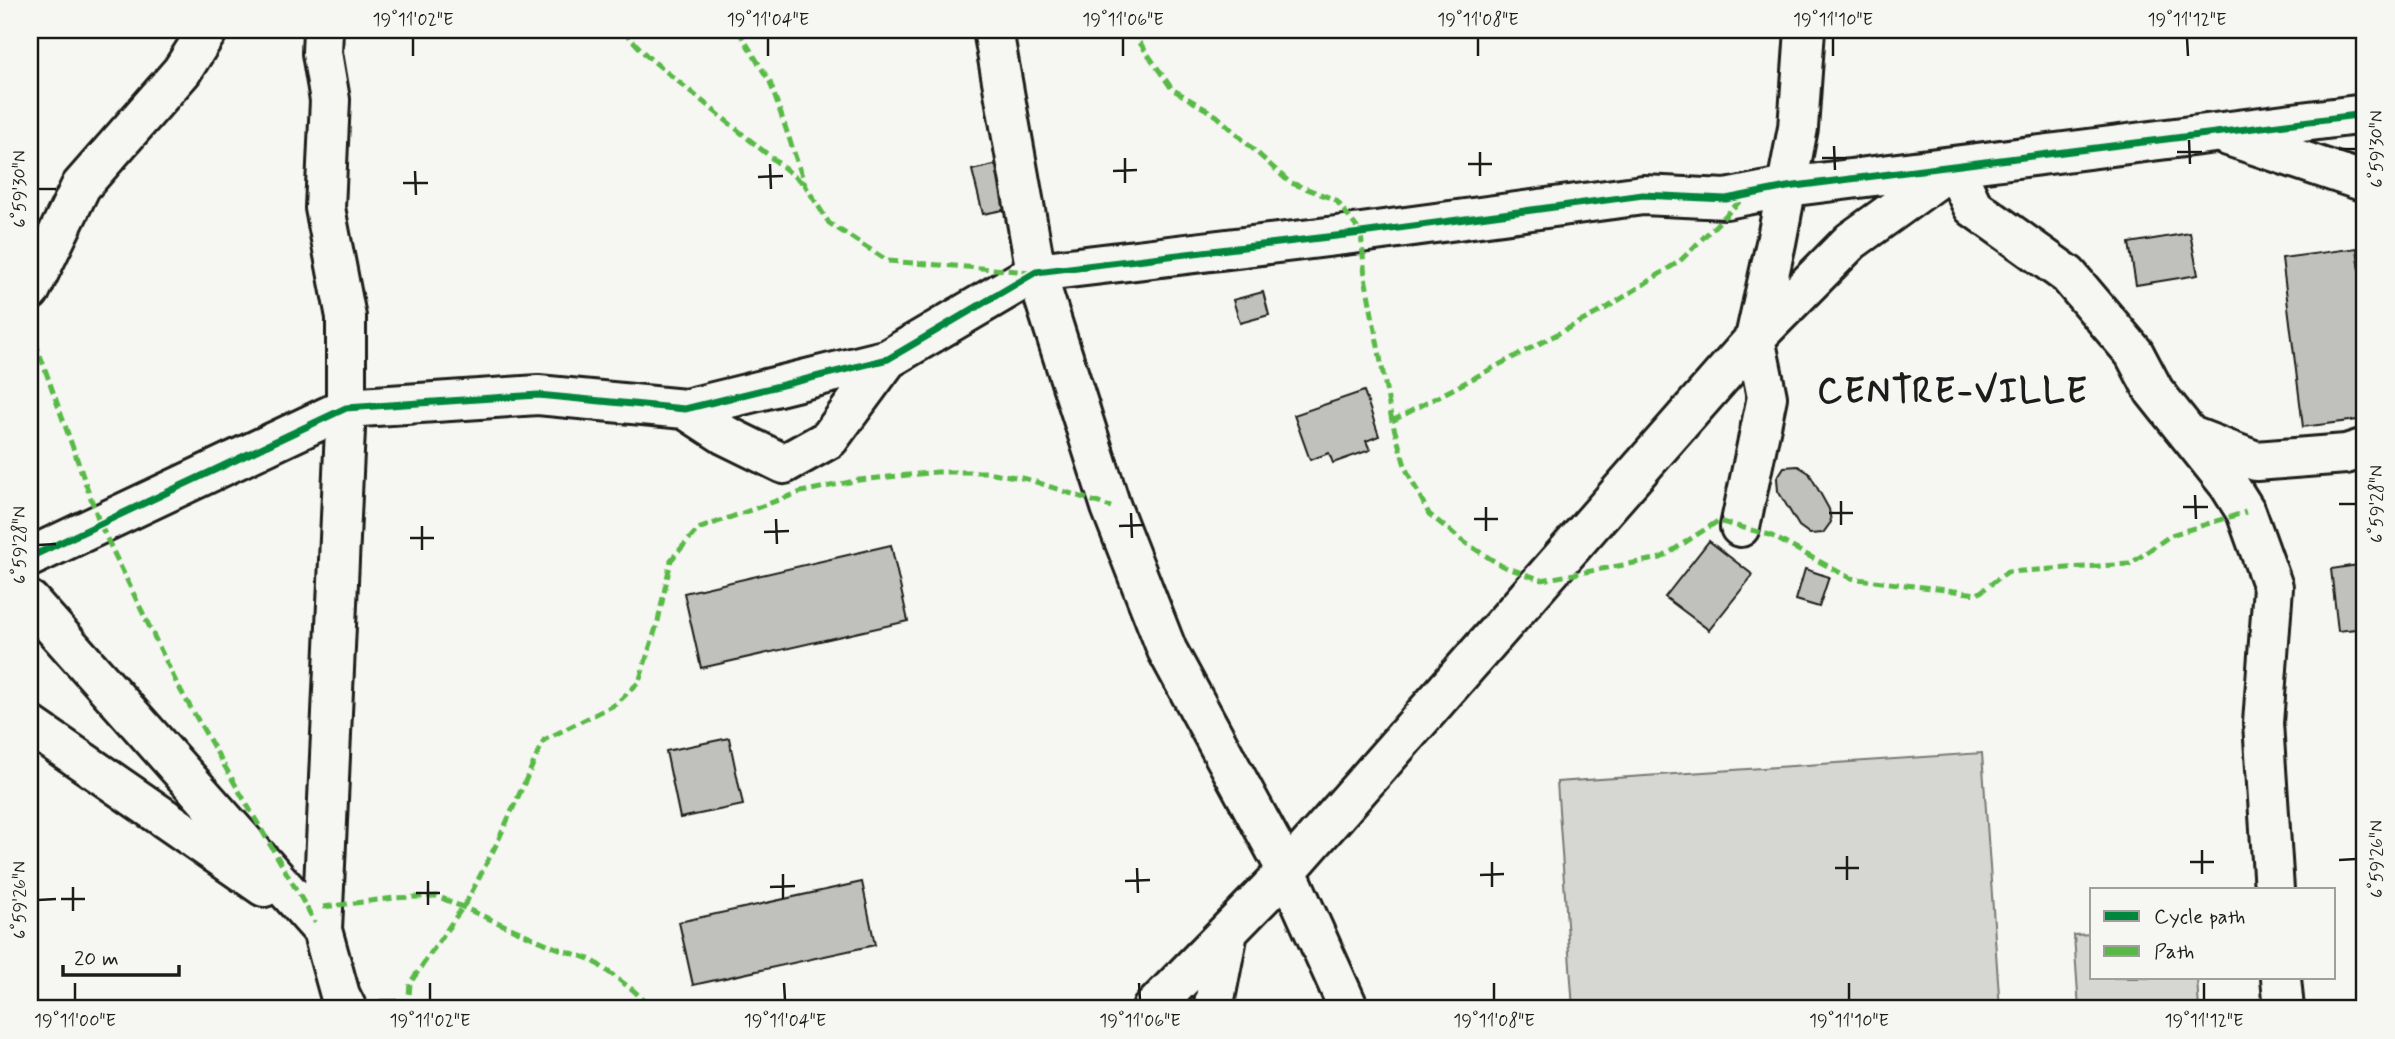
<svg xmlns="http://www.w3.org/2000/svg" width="2395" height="1039" viewBox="0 0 2395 1039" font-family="Mynerve,sans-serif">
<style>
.green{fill:#d6d6d2;stroke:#797977;stroke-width:2}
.building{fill:#c0c0bd;stroke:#1c1c1c;stroke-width:2}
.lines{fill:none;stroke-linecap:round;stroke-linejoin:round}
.minor-casing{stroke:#1c1c1c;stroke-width:44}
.minor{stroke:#f6f6f2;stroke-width:38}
.quiet{stroke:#58b947;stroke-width:5;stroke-dasharray:10 5;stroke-linecap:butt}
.cycleway-casing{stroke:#f6f6f2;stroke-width:11}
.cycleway{stroke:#00873e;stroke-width:7}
.ticks{fill:none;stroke:#1c1c1c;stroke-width:2.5}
.labels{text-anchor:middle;stroke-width:5;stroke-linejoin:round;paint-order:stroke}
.district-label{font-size:35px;font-weight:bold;letter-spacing:2px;fill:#1c1c1c;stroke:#f6f6f2}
.neatline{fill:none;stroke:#1c1c1c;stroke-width:2.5}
.ticks-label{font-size:18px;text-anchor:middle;fill:#1c1c1c}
</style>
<rect width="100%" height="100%" fill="#f6f6f2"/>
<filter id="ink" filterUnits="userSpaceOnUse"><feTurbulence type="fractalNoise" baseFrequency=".0143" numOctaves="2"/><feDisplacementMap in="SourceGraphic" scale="14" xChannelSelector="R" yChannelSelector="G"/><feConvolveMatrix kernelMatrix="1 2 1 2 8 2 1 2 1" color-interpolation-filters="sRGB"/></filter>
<g filter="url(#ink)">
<path class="green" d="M1982,753l18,256h-427l-16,-227z
M2092,934v44h105l2,31h-120l-5,-74z"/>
<path class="building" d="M998,164l10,45 -25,5 -11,-44z
M2190,233l8,42 -62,10 -7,-42z
M2357,248l8,62v109l-62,8 -21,-169z
M1263,292l6,23 -29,8 -7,-23z
M1364,391l15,45 -13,5 4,9 -37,13 -4,-10 -19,7 -16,-45z
M1798,466l11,7 20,36 2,13 -8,11 -13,1 -11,-8 -21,-35 -1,-13 7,-11z
M1709,541l44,34 -44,55 -44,-33z
M891,545l17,76 -207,47 -17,-75z
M2365,564v64l-27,3 -7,-62z
M1805,569l24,8 -10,30 -23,-7z
M729,738l14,67 -63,13 -14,-67z
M862,882l13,63 -182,40 -14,-63z
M381,1000h20v9h-20z"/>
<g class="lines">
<g class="minor-casing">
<path id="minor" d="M323,30l-1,23 8,47 -5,108 21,109v91l-24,522 18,65 7,14
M993,30l43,242 75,235 56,143 120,221 62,138
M2228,136l137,46
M30,291l51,-105 101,-115 26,-41
M685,409l40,26 59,29 45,-25 59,-80
M2191,436l65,25 90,-7 19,-6
M1740,527l27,-130 -12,-59 21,-95 22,-115 7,-98
M30,557l316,-149 192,-13 147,14 203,-50 148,-87 325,-39 282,-38 83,4 61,-12 578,-73
M30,601l292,329
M30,725l234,162
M2281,978l3,31
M1152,1009l135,-138 468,-533 96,-97 103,-74 19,40 95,68 66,78 20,38 75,94 17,27 27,75 -10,136 11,167
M1213,1009l15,-77"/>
</g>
<use href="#minor" class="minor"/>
<path class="quiet" d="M623,30l24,26 158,129
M738,30l32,52 35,103 24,38 59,38 144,11
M1131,30l41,59 45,27 72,66 47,18 25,33 4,44 27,144 14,48 23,45 35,28 38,24 40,14 119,-22 57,-37 52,14 80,43 128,16 29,-22 123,-8 41,-29 75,-23
M30,327l70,197 77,160 138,238
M1392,421l213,-112 75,-48 64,-64
M323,907l71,-9 43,-2 117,51 38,13 41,30 20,19
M408,1009l2,-26 57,-82 30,-58 47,-103 72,-36 23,-22 19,-61 13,-61 27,-31 103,-37 58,-12 78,-8h50l40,7 84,28"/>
<g class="cycleway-casing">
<path id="cycleway" d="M30,557l316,-149 192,-13 147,14 203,-50 148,-87 325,-39 282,-38 83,4 61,-12 578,-73"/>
</g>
<use href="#cycleway" class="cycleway"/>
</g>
</g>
<path class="ticks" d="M413,38v18M768,38v18M1123,38v18M1478,38v18M1833,38v18M2187,38l1,18M2189,140l1,24M1834,146l1,24M2339,149h17M1480,152v24M2177,152h25M1125,158v25M1822,158h25M770,164l1,25M1468,164h24M415,171l1,24M1113,171l24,-1M758,177l25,-1M403,183h25M38,189h18M2195,495l1,24M1841,501v24M2339,504h17M1486,507v24M2183,507h25M1131,513l1,25M1829,513h24M776,519l1,25M1474,519h24M422,526v24M1119,526l25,-1M764,532l25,-1M410,538h24M38,545l18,-1M2202,850v24M1847,856v24M2339,860l17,-1M1492,862v25M2190,862h24M1137,868l1,25M1835,868h24M783,874v25M1480,875l24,-1M428,881v24M1125,881l25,-1M73,887v24M770,887l25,-1M416,893h24M61,899h24M38,900l18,-1M75,983v17M430,983v17M784,983l1,17M1139,983l1,17M1494,983v17M1849,983v17M2204,983v17"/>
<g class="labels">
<g class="district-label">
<text x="1953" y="402">CENTRE-VILLE</text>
</g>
</g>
<rect width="2395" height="1039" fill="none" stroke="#f6f6f2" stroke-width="77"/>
<rect x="2090" y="888" width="245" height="91" fill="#f6f6f2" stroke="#9f9f9c" stroke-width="2"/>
<rect x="2104" y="911" width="35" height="10" fill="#00873e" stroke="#9f9f9c" stroke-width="2"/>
<text x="2154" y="923" font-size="21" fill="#1c1c1c">Cycle path</text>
<rect x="2104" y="946" width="35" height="10" fill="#58b947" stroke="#9f9f9c" stroke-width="2"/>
<text x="2154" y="958" font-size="21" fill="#1c1c1c">Path</text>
<path d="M63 965v10h116v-10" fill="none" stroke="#1c1c1c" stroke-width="3.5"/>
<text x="74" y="965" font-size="21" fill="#1c1c1c" stroke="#f6f6f2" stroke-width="5" paint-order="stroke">20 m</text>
<rect x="38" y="38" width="2318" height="962" class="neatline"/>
<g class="ticks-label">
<text x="413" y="25">19°11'02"E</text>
<text x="768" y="25">19°11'04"E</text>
<text x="1123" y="25">19°11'06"E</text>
<text x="1478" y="25">19°11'08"E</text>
<text x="1833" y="25">19°11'10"E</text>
<text x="2187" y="25">19°11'12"E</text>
<text transform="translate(2376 149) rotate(-90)" y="6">6°59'30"N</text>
<text transform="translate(19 189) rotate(-90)" y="6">6°59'30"N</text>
<text transform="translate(2376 504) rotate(-90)" y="6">6°59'28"N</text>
<text transform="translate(19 545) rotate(-90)" y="6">6°59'28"N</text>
<text transform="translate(2376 859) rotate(-90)" y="6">6°59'26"N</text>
<text transform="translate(19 900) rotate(-90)" y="6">6°59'26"N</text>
<text x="75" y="1026">19°11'00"E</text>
<text x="430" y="1026">19°11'02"E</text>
<text x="785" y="1026">19°11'04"E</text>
<text x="1140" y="1026">19°11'06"E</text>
<text x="1494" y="1026">19°11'08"E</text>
<text x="1849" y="1026">19°11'10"E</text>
<text x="2204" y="1026">19°11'12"E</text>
</g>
</svg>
